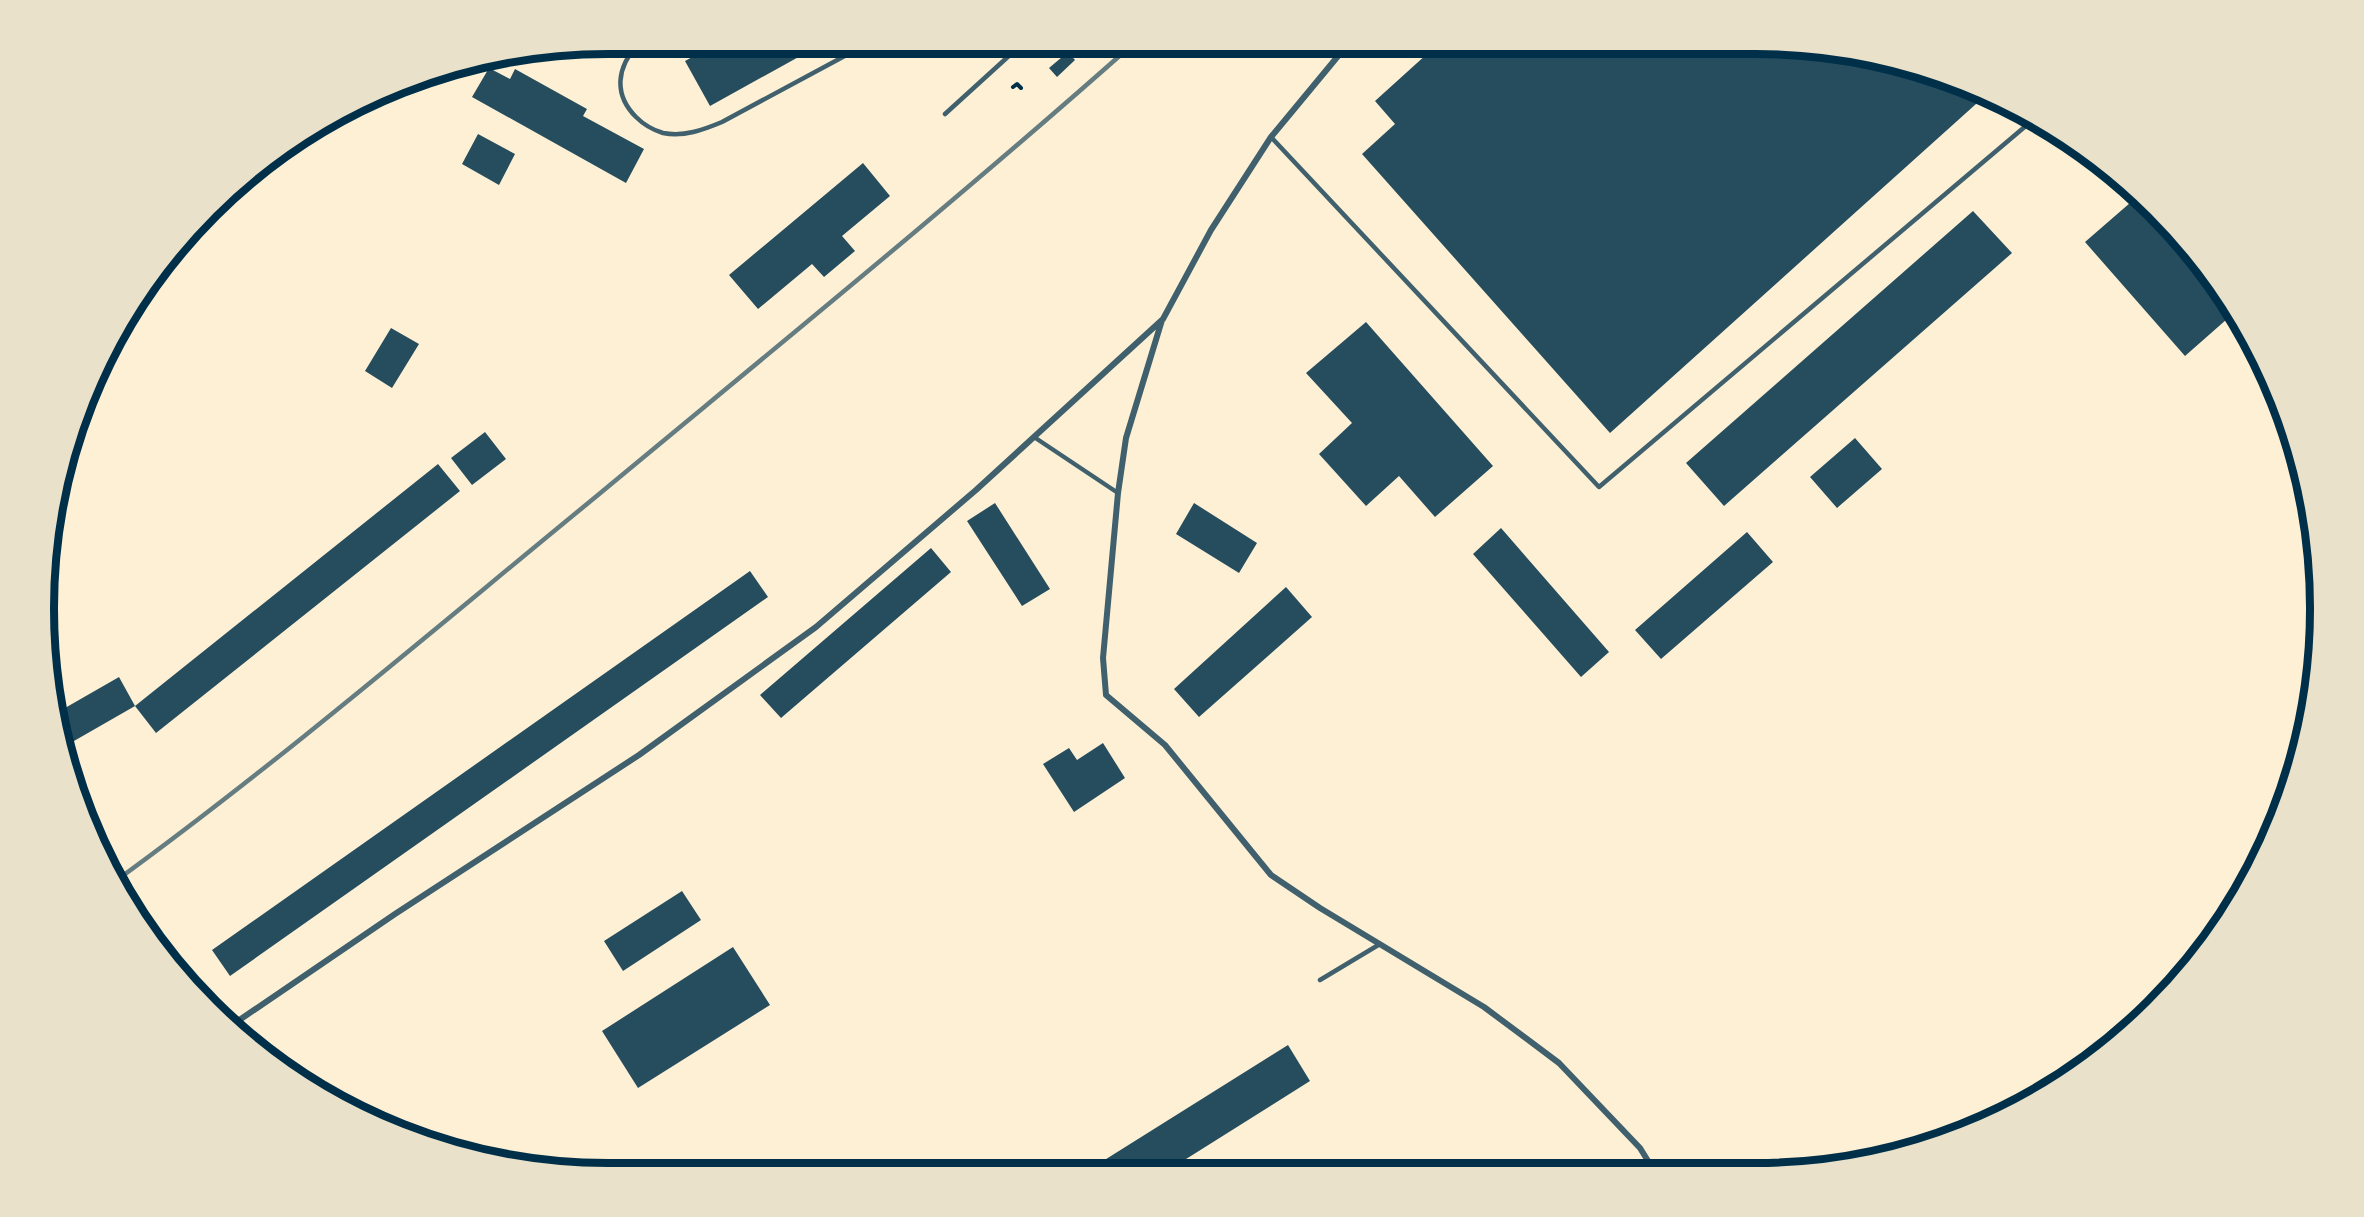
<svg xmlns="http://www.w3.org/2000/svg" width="2364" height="1217" viewBox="0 0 2364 1217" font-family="'Sofia Sans Condensed',sans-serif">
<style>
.building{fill:#264d5e}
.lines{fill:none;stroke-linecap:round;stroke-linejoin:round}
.path{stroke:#003049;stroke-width:4}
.service{stroke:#3f606c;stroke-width:4.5}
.minor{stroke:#3f606c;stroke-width:6}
.rail{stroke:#657d81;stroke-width:4.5}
.rim{fill:none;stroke:#003049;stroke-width:8}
</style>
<rect width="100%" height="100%" fill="#fdf0d5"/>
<path class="building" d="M716,44h106l-112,62 -25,-45z
M1438,44l354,1 109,18 85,32 -376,338 -248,-279 33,-30 -20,-23z
M1068,52l7,8 -18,17 -8,-9z
M489,68l21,11 5,-10 72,40 -4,7 61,33 -18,34 -154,-86z
M478,134l37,20 -16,31 -37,-21z
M863,163l27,33 -48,40 13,15 -31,26 -12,-13 -54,45 -29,-34z
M2138,196l42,40 55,76 -50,44 -100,-114z
M1973,211l39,42 -288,253 -38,-43z
M1366,322l127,144 -58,51 -36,-41 -33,30 -47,-52 33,-31 -46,-50z
M391,328l28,16 -27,44 -27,-17z
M485,432l21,27 -34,26 -21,-27z
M1855,438l27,31 -45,39 -27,-31z
M438,464l22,27 -304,242 -21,-27z
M995,503l55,86 -28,17 -55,-85z
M1194,503l63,40 -18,30 -63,-39z
M1501,528l108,124 -28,25 -108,-123z
M1747,532l26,30 -112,97 -26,-29z
M931,548l20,24 -170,146 -21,-23z
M750,571l18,26 -538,379 -18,-26z
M1286,587l26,30 -113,100 -25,-28z
M119,677l16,29 -68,39 -9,-33z
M1103,743l22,35 -51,34 -31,-48 26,-16 8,12z
M682,891l19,29 -78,51 -19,-30z
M733,947l37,58 -132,83 -36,-57z
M266,1042l7,12 -12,-9z
M1288,1045l22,36 -143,90h-80z"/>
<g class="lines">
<path class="path" d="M1013,87l4,-3 4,4"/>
<path class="service" d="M638,44c-21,23 -25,50 -2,73 7,7 17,13 27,16 21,4 40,-3 59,-11l145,-78
M945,114l77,-70
M1271,137l328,350 435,-368
M1034,437l84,56
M1320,980l60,-36"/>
<path class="minor" d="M1162,320l-36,118 -8,55 -15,165 3,37 59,50 106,130 49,33 164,99 75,56 81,85 13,21
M232,1025l163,-111 244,-159 177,-128 160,-137 187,-171 48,-89 60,-93 77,-93"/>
<path class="rail" d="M117,880c162,-118 315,-249 470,-376 183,-152 368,-302 546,-460"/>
</g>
<path d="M0 0H2364V1217H0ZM608 54H1756A554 554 0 0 1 2310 608V609A554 554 0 0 1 1756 1163H608A554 554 0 0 1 54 609V608A554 554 0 0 1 608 54Z" fill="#e9e1ca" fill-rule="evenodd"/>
<path class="rim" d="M608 54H1756A554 554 0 0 1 2310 608V609A554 554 0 0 1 1756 1163H608A554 554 0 0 1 54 609V608A554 554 0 0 1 608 54Z"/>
</svg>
